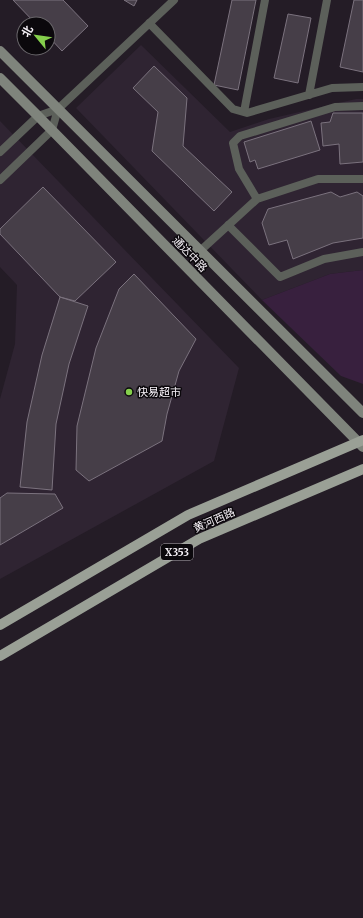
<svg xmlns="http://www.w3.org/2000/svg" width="363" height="918" viewBox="0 0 363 918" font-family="Merriweather,'Noto Sans SC',serif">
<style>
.built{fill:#2f2432}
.green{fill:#38203e}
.building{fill:#463e48;stroke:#7b727e}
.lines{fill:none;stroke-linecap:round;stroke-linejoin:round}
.lane{stroke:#5c605a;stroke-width:8}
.secondary{stroke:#7f847c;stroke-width:10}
.primary{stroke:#9aa096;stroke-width:10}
.poi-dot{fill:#85cf4c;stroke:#0b080c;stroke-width:1.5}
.labels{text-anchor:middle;stroke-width:3;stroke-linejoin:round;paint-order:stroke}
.shield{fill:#0b080c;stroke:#b0acb1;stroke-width:1}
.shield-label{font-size:10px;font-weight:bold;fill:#f7f2f8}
.street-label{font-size:11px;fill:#f7f2f8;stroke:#0b080c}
.poi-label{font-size:11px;fill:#f7f2f8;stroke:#0b080c;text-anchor:start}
</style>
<rect width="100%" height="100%" fill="#241c26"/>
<path class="built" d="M141,45l89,87 39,-13 87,-20h7v171l-33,4 -68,26 -186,-192z
M0,121l239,247 -25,93 -214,118v-180l15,-55 2,-59 -17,-18z"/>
<path class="green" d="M363,270v114l-22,-8 -79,-76 68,-26z"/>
<path class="building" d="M13,0h50l25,26 -26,25 -14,-15v-12h-12z
M124,0h13l-3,6z
M232,0h24l-18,90 -24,-5z
M354,0h9v72l-23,-5z
M288,14l23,4 -13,65 -24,-5z
M154,66l33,32 -4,48 49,46 -18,19 -62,-60 6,-39 -25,-24z
M333,113h30v49l-23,2 -1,-20 -16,2 -2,-23 9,-1z
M311,121l9,29 -62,19 -3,-9 -5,2 -6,-20z
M43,187l73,75 -41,39 -15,-4 -60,-63v-5z
M331,192l9,5 17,-5 6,4v42l-30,5 -40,16 -6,-19 -18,5 -7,-22 6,-14z
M134,274l62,65 -17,32 -12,43 -5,27 -73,40 -13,-11 1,-44 19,-78 23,-59z
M60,297l28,9 -19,58 -13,60 -4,66 -32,-3 7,-65 15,-67z
M7,493l48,1 8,14 -63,37v-47z"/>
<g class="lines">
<path class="lane" d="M149,23l84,86 14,4 85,-25 31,-1
M309,95l18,-95
M244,112l21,-112
M0,152l38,-36 20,-7 116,-109
M0,180l52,-50 6,-21
M257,199l-18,-30 -6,-26 7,-7 95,-29 28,-1
M228,225l52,52 44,-18 39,-7
M200,251l57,-52 61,-20h45"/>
<path class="secondary" d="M0,51l363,362
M0,78l38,38 325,331"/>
<path class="primary" d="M0,625l188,-110 175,-75
M0,656l199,-117 164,-70"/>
</g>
<circle class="poi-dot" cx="129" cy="392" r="4"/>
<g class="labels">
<rect class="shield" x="161" y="544" width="32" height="16" rx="3"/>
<g class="shield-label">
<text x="177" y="556">X353</text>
</g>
<g class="street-label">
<text transform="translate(190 254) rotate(46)" y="4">通达中路</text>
<text transform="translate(214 520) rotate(-24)" y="4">黄河西路</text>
</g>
<g class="poi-label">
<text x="137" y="396">快易超市</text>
</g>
</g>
<g transform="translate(36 36) rotate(299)"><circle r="19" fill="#0b080c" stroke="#69666a"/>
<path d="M0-3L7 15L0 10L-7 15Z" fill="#85cf4c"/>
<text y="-6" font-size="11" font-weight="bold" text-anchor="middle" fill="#f7f2f8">北</text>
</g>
</svg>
